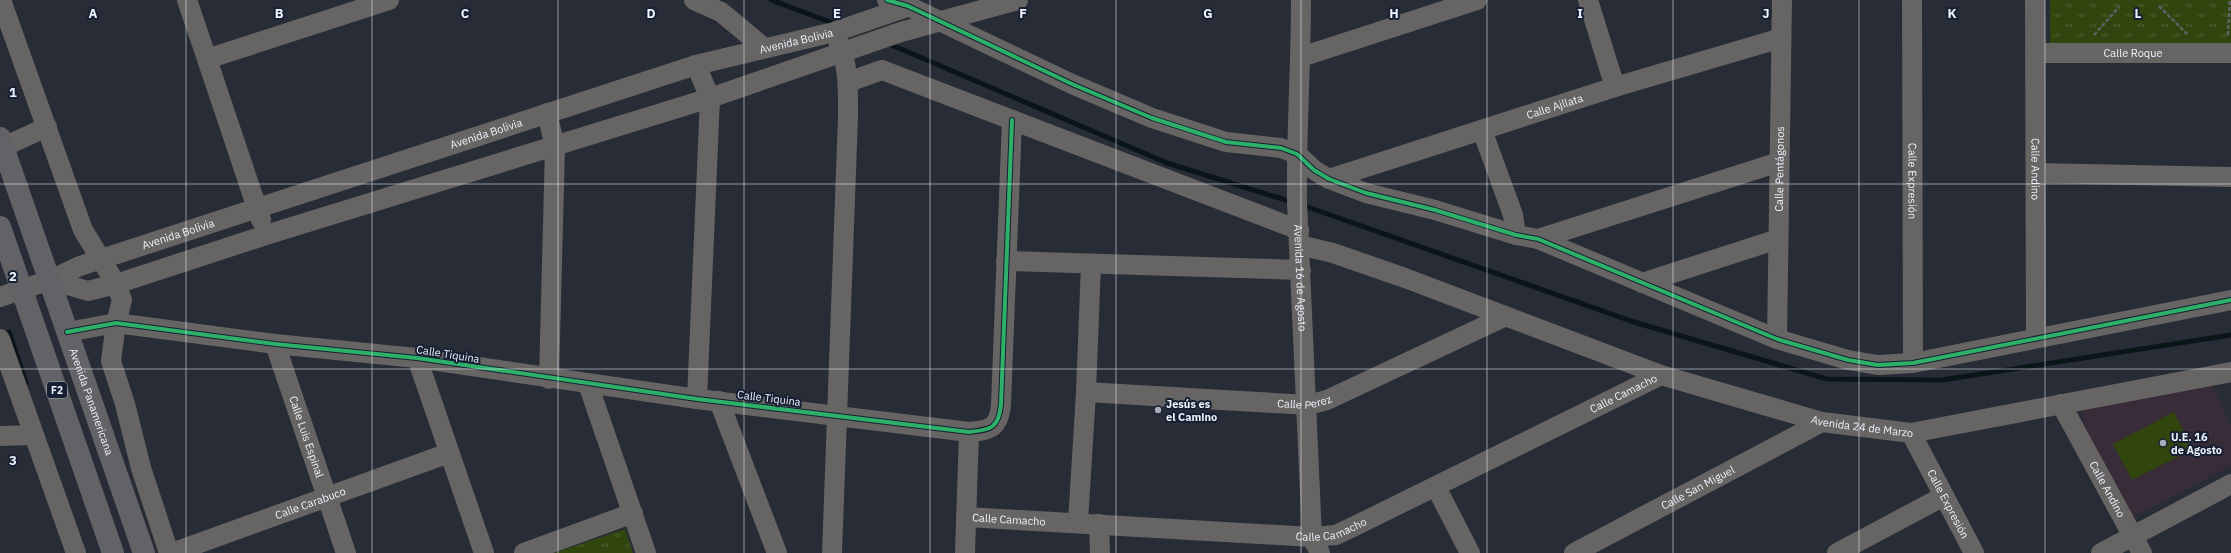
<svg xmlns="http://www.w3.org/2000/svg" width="2231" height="553" viewBox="0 0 2231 553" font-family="'IBM Plex Sans',sans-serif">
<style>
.education{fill:#382c38}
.park{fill:url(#park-tufts)}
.pitch{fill:#31450f}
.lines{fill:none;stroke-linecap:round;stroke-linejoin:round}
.stream{stroke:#0a1518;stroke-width:5}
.path{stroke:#626266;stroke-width:2.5;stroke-dasharray:4 2;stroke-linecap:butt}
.minor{stroke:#676464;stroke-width:20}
.highway{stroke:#636266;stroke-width:22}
.cycleway-casing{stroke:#172033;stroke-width:6}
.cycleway{stroke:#2db169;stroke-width:4}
.grid{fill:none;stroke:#edf2fc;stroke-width:1;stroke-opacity:0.55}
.poi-dot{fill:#a8adb7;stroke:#172033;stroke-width:1.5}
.labels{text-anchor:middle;stroke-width:4;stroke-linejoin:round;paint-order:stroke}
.shield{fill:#172033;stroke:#adb3c0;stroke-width:1}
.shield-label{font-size:10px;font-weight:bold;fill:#edf2fc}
.street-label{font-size:11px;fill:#edf2fc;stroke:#172033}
.poi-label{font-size:11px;font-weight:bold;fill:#edf2fc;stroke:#172033;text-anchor:start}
.grid-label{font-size:13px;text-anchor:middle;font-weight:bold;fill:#edf2fc;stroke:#172033;stroke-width:4;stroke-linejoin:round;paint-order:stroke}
</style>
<defs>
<pattern id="park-tufts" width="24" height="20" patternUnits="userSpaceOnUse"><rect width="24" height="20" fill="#31450f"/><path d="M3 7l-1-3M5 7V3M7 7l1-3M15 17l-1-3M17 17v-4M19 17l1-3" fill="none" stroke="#4f6033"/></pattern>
</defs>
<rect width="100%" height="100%" fill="#272c37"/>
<path class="education" d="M2211,383l20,43v40l-98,51 -46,-84 -6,-25z"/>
<path class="park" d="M2050,0h181v48l-181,-1z
M625,529l8,24h-79z"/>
<path class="pitch" d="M2174,412l19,37 -61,31 -19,-36z"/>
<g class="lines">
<path class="stream" d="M771,0l67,25
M887,43l280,120 125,39
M1302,205l332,117 193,57 115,1 289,-45
M9,332l17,51"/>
<path class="path" d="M2159,6l29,29
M2094,35l25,-28
M2228,35l2,-35"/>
<g class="minor">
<path d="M1,0l82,230 33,54 6,16 -6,23 -5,38 14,43 16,64 28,85"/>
<path d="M187,0l20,59 182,-59"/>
<path d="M694,0l27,12 42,35"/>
<path d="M887,0l21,6 164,78 80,34 74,24 55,6 16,6 17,16 15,9 37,14 69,17 81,25 22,4 239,100 71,21 30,5 35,-2 318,-63"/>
<path id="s1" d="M1301,0c0,68 -5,135 -4,203l15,334 8,16"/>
<path d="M1588,0l27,87"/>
<path id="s2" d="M1912,0l1,363"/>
<path id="s3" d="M2035,0l1,337"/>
<path id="s4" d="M2035,53h196"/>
<path d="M1301,57l176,-57"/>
<path d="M207,59l54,161"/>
<path d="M696,65l14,33 -13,301"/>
<path d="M848,82l34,-12 417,160"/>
<path d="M547,113l8,34 -6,232"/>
<path d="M1482,130l31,85 3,20"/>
<path d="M3,147l44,-20"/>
<path d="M2036,173l195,4"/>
<path id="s5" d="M1329,179l286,-92 166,-49"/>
<path d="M1538,239l241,-77"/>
<path id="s6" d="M1299,245l34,8 72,25 256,97 161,47 89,11 320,-61"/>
<path d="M1006,261l295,9"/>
<path d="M50,280l38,11 28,-7 150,-49 444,-137 191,-66 117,-32"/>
<path d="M1642,283l136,-44"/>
<path id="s7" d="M0,297l50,-17 30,-14 616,-201 138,-33 76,-26"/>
<path d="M67,332l49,-9 159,21 142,14 280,41 272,33c22,-2 30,-4 32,-28l11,-284"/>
<path d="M0,339l76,214"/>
<path id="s8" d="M1777,339l5,-339"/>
<path id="s9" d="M275,344l71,209"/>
<path d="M417,358l67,195"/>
<path d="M588,384l58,169"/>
<path id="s10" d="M1086,392l222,13 19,-5 177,-83"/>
<path d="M719,401l58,152"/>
<path id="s11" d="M2061,404l81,149"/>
<path id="s12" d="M1911,433l63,120"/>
<path d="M0,436l33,-1"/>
<path d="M1436,487l34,66"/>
<path id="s13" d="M966,517l346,20 24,-2 25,-12 300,-148"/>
<path d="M1078,522l8,-130 5,-128"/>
<path d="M1099,524l1,29"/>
<path id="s14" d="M172,553l277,-100"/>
<path d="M524,553l109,-40"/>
<path d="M832,553l16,-436c0,-26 1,-52 -10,-76"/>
<path d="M965,553l4,-121"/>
<path id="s15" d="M1574,553l248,-131"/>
<path d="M1837,553l107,-57"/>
<path d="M2101,553l130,-69"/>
</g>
<g class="highway">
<path id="s16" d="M0,138l144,415"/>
<path d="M0,227l113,326"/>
</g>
<g class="cycleway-casing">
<path id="cycleway" d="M887,0l21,6 164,78 80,34 74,24 55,6 16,6 17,16 15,9 37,14 69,17 81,25 22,4 239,100 71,21 30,5 35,-2 318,-63
M67,332l49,-9 159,21 142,14 280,41 272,33c22,-2 30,-4 32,-28l11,-284"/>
</g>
<use href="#cycleway" class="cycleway"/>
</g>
<path class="grid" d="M186,0v553M372,0v553M558,0v553M744,0v553M930,0v553M1116,0v553M1301,0v553M1487,0v553M1673,0v553M1859,0v553M2045,0v553M0,184h2231M0,369h2231"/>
<g class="poi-dot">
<circle cx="1158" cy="410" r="4"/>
<circle cx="2163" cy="443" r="4"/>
</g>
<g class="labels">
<rect class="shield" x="47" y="382" width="20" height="16" rx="3"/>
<g class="shield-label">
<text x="57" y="394">F2</text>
</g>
<g class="street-label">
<text dy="4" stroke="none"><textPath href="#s7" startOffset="837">Avenida Bolivia</textPath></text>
<text dy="4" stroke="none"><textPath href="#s4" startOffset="98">Calle Roque</textPath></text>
<text dy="4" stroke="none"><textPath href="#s5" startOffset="237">Calle Ajllata</textPath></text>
<text dy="4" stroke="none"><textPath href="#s7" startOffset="513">Avenida Bolivia</textPath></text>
<text dy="4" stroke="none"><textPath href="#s8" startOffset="170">Calle Pentágonos</textPath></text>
<text dy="4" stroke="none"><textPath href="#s3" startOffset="169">Calle Andino</textPath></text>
<text dy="4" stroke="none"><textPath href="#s2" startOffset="181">Calle Expresión</textPath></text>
<text dy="4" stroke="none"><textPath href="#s7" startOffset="189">Avenida Bolivia</textPath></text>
<text dy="4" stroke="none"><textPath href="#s1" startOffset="278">Avenida 16 de Agosto</textPath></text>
<text transform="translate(448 354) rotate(9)" y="4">Calle Tiquina</text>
<text dy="4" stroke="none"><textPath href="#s13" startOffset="691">Calle Camacho</textPath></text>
<text transform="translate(769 398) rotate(7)" y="4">Calle Tiquina</text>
<text dy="4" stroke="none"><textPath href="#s10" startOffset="219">Calle Perez</textPath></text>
<text dy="4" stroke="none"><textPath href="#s16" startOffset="279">Avenida Panamericana</textPath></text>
<text dy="4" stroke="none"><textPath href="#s6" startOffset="593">Avenida 24 de Marzo</textPath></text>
<text dy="4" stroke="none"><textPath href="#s9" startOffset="98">Calle Luis Espinal</textPath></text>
<text dy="4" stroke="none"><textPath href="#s15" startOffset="140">Calle San Miguel</textPath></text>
<text dy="4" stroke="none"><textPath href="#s11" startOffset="97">Calle Andino</textPath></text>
<text dy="4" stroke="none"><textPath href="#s14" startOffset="147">Calle Carabuco</textPath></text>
<text dy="4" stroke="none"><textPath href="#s12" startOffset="80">Calle Expresión</textPath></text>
<text dy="4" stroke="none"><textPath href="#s13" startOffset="43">Calle Camacho</textPath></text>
<text dy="4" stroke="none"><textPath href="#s13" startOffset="367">Calle Camacho</textPath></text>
</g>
<g class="poi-label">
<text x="1166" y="408">Jesús es<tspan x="1166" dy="13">el Camino</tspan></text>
<text x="2171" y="441">U.E. 16<tspan x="2171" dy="13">de Agosto</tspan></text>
</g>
</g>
<g class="grid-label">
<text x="93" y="18">A</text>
<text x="279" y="18">B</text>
<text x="465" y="18">C</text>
<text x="651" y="18">D</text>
<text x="837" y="18">E</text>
<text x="1023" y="18">F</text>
<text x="1208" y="18">G</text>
<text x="1394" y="18">H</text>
<text x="1580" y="18">I</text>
<text x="1766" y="18">J</text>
<text x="1952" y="18">K</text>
<text x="2138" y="18">L</text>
<text x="13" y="97">1</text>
<text x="13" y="281">2</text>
<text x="13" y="465">3</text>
</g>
</svg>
